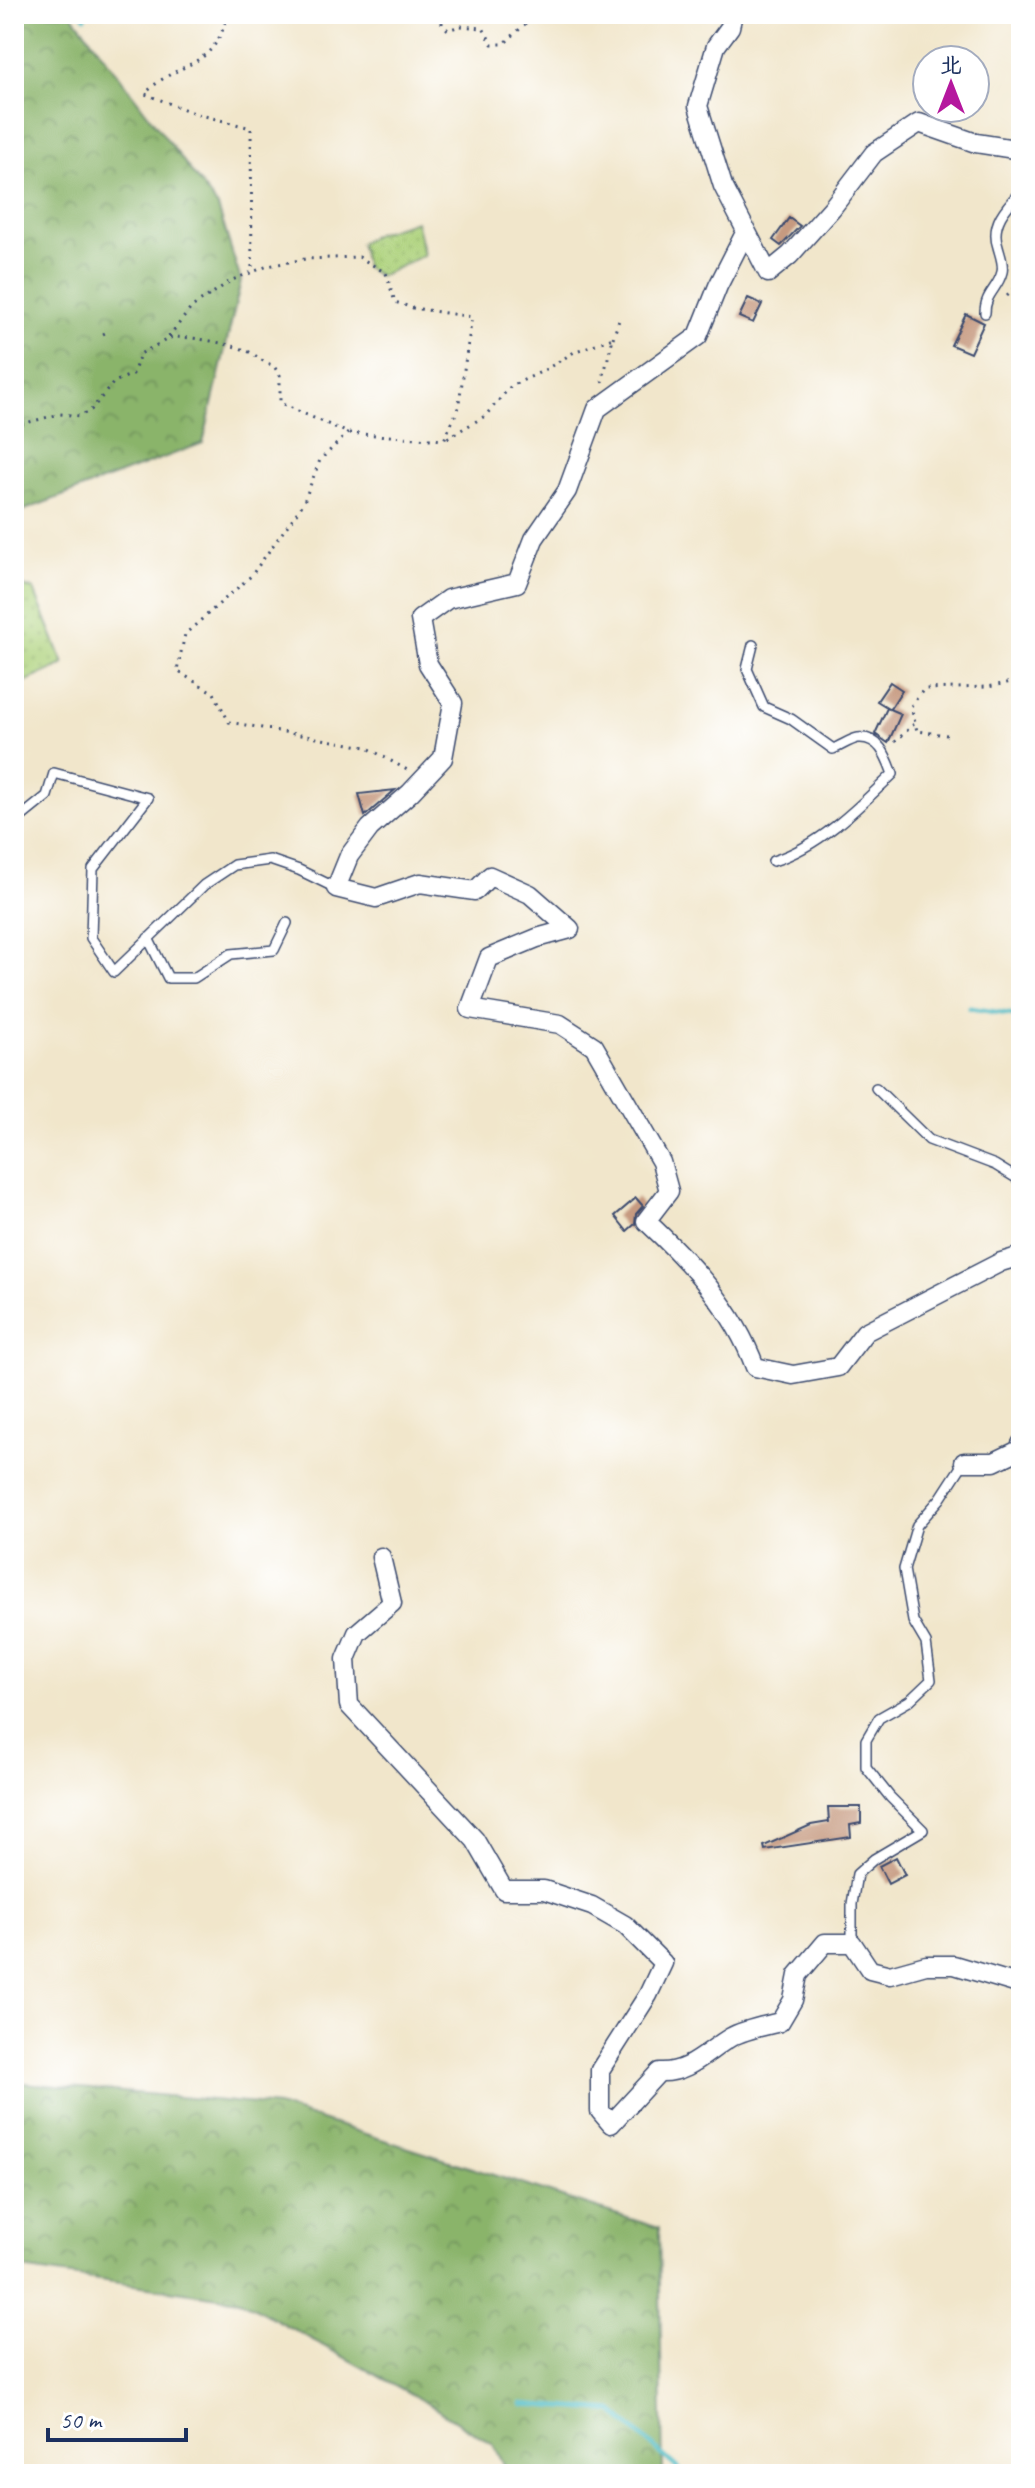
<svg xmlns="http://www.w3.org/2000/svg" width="1035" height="2488" viewBox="0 0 1035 2488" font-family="Caveat,'LXGW WenKai TC',sans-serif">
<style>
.grass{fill:url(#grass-dots);stroke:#64806c;stroke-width:2}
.forest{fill:url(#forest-crowns);stroke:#527264;stroke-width:2}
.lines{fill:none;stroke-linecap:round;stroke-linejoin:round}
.stream{stroke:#4dbbc4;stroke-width:5}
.building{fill:#c69a80}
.lane-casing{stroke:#3b4a6e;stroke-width:12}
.street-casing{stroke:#3b4a6e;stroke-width:21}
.path{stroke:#3b4a6e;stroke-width:3;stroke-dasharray:2 6;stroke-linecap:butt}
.lane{stroke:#fff;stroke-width:9}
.street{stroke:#fff;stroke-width:18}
</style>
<defs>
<pattern id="grass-dots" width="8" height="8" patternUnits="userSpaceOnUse" patternTransform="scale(2)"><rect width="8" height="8" fill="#add27b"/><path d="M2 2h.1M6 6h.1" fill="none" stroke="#94b56d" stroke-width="1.8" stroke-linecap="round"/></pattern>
<pattern id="forest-crowns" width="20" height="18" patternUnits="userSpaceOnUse" patternTransform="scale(2)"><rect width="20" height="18" fill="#8ab46b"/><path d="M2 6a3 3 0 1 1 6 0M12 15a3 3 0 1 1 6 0" fill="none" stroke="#70935b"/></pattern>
</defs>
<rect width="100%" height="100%" fill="#fff"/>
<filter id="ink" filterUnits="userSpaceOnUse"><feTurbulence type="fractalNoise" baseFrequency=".0125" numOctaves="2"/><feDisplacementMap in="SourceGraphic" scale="16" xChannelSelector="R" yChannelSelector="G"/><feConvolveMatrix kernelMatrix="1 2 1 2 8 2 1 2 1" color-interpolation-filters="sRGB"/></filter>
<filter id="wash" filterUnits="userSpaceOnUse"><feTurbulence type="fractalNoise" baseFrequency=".006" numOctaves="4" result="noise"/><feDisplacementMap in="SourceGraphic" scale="32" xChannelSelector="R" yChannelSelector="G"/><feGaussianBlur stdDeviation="1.8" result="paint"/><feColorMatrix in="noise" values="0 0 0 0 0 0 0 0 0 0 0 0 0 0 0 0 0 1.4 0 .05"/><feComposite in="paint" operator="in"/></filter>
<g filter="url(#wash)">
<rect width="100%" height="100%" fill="#f1e6cb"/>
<path class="grass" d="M416,221l8,34 -44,21 -14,-8 -6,-25 16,-9z
M14,582l20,8 30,74 -50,23z"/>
<path class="forest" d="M14,14h58l146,193 23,74 -38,162 -189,71z
M14,2082l264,24 381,122 4,246h-154l-16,-30 -80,-49 -173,-95 -226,-32z"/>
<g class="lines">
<path class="stream" d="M84,14l1,3
M970,1008l51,8
M522,2404l91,7 71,63"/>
</g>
<g id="blocks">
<path class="building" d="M789,218l11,8 -19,20 -8,-6z
M748,298l14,6 -9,19 -14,-6z
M966,314l18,9 -14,30 -19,-8z
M890,682l12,8 -12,19 -13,-8z
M887,708l14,6 -13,29 -13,-9z
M395,790l-30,26 -6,-22z
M636,1198l7,8 -7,8 -1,10 -8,7 -12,-15z
M828,1807h33v16l-11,2 1,12 -86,13 -1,-4 47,-21 18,-3z
M896,1857l9,18 -17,9 -9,-18z"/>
</g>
</g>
<g filter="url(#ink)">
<use href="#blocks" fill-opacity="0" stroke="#3b4a6e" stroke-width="2"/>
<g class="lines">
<g class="lane-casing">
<path id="lane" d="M985,313c0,-20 13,-24 17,-41 2,-8 -2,-17 -4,-25 -8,-23 8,-40 23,-56
M753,645l-6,24 17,38 27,12 42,30c8,-3 18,-10 25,-11 22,-2 29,20 35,36 -34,33 -74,73 -120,87
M14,828l7,-11 26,-21 7,-23 94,25 -55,71 -2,69 23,34 90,-87 30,-20 36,-5 29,10 37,18
M148,938l20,40h26l37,-24 43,-4 13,-27
M876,1088l53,52 66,25 26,16
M852,1943v-39l5,-30 17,-15 49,-29 -33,-33 -24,-30v-27l13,-22 30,-17 22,-21 -5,-37 -13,-22 -9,-52 13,-44 23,-26 24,-37"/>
</g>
<g class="street-casing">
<path id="street" d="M733,14l-3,13 -14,19 -18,60 25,80 45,87 22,-18 42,-47 42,-55 45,-30 57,20 45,7
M746,231l-28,55 -20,50 -101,73 -30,82 -33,48 -17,44 -69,16 -28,20 8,45 25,39 -10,55 -33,35 -40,35 -21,28 -13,32 40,10 44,-15 55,8 15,-15 40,18 40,35 -33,9 -48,20 -19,51 90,15 34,22 67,116 8,29 -23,30c44,41 88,88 109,146l38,8 45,-8 27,-35 136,-70 20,-6
M964,1462h30l25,-12 2,-6
M381,1557l11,46 -35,30 -11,26 3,46 126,135 29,50h40l48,16 33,19 38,38 -15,32 -48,75v41l11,13 48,-52c29,2 48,-21 72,-35 14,-8 34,-11 49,-15l13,-22 5,-25 27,-32h27l18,27 20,5 36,-10h28l67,20"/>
</g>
<path class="path" d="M227,14c-11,57 -50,45 -82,80l52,20 54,14 1,145
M442,14v10l6,6 12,-4 23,2 9,16h12l21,-20 4,-10
M1007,296l14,-13
M103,334l4,-2
M170,338c13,-4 69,7 81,15 9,5 12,10 22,12l7,10v28l68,30 96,7
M613,338l6,-18
M14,426l46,-12 20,2 11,-6 23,-28 19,-8 7,-20 26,-14 26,-33 40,-27 36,-14 37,-7 54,-2 27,16 9,29 18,6 59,9 -14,92 -14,31 41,-24 26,-30 32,-15 33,-20 37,-13 -11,44
M348,433l-28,27 -17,44 -52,72 -66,58 -8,37 37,22 15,29 137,25 43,24
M947,735l-30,-4 -6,-25 13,-17 64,-2 33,-7
M895,742l20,-19"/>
<use href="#lane" class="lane"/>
<use href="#street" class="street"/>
</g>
</g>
<rect width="1035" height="2488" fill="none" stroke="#fff" stroke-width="48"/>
<g transform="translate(951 84)"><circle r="38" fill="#ffffff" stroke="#a4acbf" stroke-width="2"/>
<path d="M0-6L14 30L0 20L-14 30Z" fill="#b5179e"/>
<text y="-12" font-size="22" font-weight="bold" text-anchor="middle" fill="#1b2f5e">北</text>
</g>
<path d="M48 2428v12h138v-12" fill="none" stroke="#1b2f5e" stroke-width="4"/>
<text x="60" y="2428" font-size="24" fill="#1b2f5e" stroke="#ffffff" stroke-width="6" paint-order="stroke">50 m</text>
</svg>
